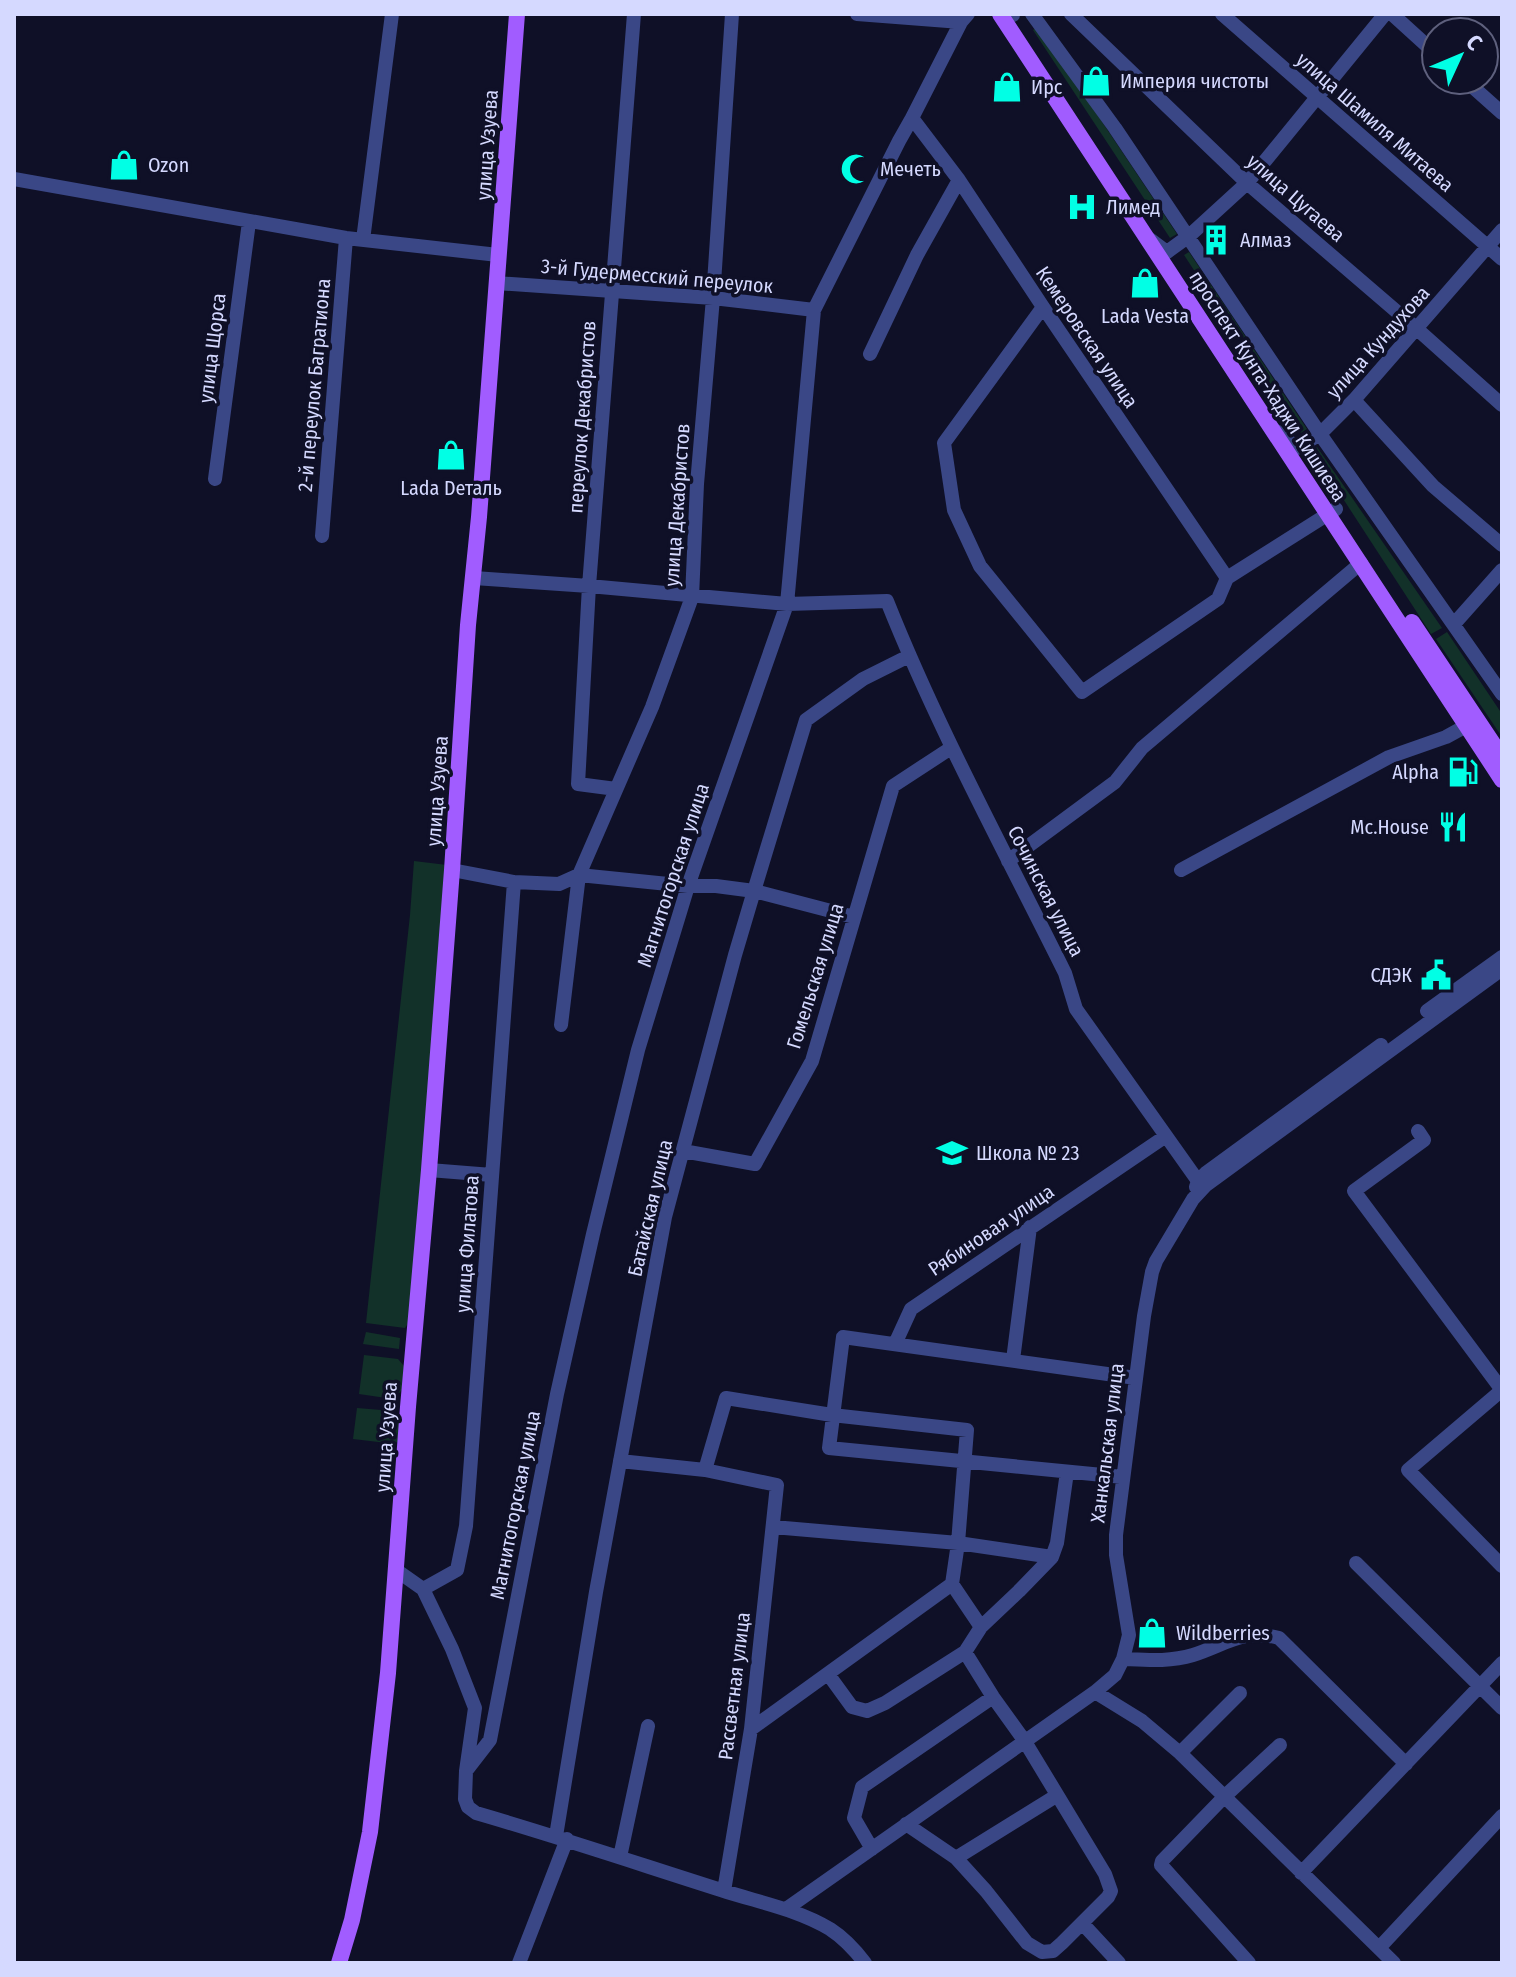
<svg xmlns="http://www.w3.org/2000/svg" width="1516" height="1977" viewBox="0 0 1516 1977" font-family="'Fira Sans Condensed',sans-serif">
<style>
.green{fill:#123129}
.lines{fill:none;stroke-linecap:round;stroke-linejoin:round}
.minor{stroke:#3a4786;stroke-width:14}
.major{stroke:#a15cff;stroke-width:16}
.labels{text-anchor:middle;stroke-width:7;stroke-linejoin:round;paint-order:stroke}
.poi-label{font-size:20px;fill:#d5d9ff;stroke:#0f1027;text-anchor:start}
.street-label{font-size:20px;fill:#d5d9ff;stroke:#0f1027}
</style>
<rect width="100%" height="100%" fill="#0f1027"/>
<path class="green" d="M1038,26l139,208 -7,4 -137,-208z
M1189,252l118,177 -6,4 -117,-178z
M1317,447l125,181 -11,6 -119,-183z
M1447,632l55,82v23l-66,-98z
M414,861l33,4 -34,451 -8,12 -39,-5 44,-408z
M366,1332l34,6 -1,11 -36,-5z
M364,1355l34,4 6,7 -2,24 -9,9 -34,-5z
M357,1408l36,3 11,13 -2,18 -15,1 -34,-4z"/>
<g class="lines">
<path class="minor" d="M857,14l104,8
M1012,14l1,1
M1032,14l83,114 205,306 182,260
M1071,14l176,169 170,146 85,76
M1222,14l280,245
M1392,14l44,40
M1465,80l37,33
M912,118l47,62 84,127 184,271
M14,179l332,59 152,17
M363,240l29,-226
M1151,240l16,12 22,-16 58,-53 138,-169
M496,283l217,15 101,12
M1043,307l-99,136 10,67 26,56 102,126 136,-93 9,-21 109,-69
M870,354l47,-99 42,-75
M1354,400l79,86 69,59
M1276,431l21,17 23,-14 34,-34 148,-170
M215,479l34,-257
M322,536l24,-298
M474,578l115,8 198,18 100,-3c51,128 117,249 178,372l11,36 122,172
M1454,624l48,-54
M616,789l-38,-5 11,-198 45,-572
M1008,861l107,-79 27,-34 219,-185
M452,870l62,12 45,2 20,-9 109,11h28l38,5 100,26
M1181,870l208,-113 57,-20 20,-11 9,7
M1427,1011l75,-54
M561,1025l18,-150 73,-168 40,-110 5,-113 16,-186 19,-284
M1418,1131l6,9 -70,51 148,199
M683,1151l72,13 57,-103 81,-275 58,-38
M429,1170l63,5
M1196,1187l2,-6 8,-8 175,-128
M895,1344l16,-35 255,-173
M1013,1360l17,-133
M1502,1390l-94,80 94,96
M620,1461l85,9 72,15 -26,244 -27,162
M705,1470l21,-72 106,17 135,15 -9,113 -6,41 29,43
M1123,1477l-294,-29 14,-111 293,41
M773,1527l185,16 94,14
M1356,1563l146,145
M396,1570l27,19 29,60 23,59 -9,63 -1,28 3,8 8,6c83,24 163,51 245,77 36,12 76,19 109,39 14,9 25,21 35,34
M423,1589l34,-19 9,-44 48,-644
M1123,1659c24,1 47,3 70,-4 32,-10 50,-27 86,-17l127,126
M828,1674l24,33 15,4 18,-8 80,-51 16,-25 38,-36 33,-34 5,-14 10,-71
M1095,1692l47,29 38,32 214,210
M751,1729l201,-145
M1180,1753l60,-60
M466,1771l24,-31 67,-346 36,-160 45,-184 50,-164 99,-282 27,-294 85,-169 13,-23 49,-96 7,-8
M906,1824l50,34 30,33 41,52 15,9 11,-1 9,-8 46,-46 3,-6 -6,-17 -81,-134 -31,-43 -28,-45
M556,1836l40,-244 69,-375 70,-262 19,-64 52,-171 57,-41 46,-23
M872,1849l-18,-31 8,-31 131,-90
M620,1857l28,-131
M956,1858l100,-62
M1301,1873l201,-210
M786,1909l309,-217 20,-17 8,-16 6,-24 -13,-80v-20l28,-219 8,-44 4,-11 37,-62 13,-14 296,-216
M1082,1923l37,40
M1379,1948l123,-132
M519,1963l48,-124
M1249,1963l-88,-98 1,-4 63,-65 55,-51"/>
<path class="major" d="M1000,14l502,766
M1412,622l90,135
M339,1963l13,-43 18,-88 18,-159 20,-266 21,-237 23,-300 16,-245 11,-108 38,-503"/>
</g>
<defs>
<g id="shop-bare" transform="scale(2.4)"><path d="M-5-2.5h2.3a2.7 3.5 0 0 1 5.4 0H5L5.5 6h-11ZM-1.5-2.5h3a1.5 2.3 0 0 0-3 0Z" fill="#01ffe5" stroke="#0f1027" stroke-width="2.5" paint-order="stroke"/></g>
<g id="mosque-bare" transform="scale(2.4)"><path d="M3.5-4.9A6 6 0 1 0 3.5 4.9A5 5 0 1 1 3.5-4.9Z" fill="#01ffe5" stroke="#0f1027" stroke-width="2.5" paint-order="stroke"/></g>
<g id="hospital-bare" transform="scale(2.4)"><path d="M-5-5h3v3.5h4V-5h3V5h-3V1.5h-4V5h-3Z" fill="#01ffe5" stroke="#0f1027" stroke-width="2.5" paint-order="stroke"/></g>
<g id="building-bare" transform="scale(2.4)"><path d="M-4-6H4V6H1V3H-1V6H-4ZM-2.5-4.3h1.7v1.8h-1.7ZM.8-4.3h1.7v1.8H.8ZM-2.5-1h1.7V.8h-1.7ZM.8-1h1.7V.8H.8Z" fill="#01ffe5" stroke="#0f1027" stroke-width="2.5" paint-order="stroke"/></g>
<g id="fuel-bare" transform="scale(2.4)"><path d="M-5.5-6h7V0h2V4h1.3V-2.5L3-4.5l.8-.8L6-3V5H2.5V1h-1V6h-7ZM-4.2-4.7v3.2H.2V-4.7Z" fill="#01ffe5" stroke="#0f1027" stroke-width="2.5" paint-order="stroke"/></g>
<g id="restaurant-bare" transform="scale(2.4)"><path d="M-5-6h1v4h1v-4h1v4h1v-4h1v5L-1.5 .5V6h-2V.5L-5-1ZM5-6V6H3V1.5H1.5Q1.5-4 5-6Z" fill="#01ffe5" stroke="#0f1027" stroke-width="2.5" paint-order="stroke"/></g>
<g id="civic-bare" transform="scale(2.4)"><path d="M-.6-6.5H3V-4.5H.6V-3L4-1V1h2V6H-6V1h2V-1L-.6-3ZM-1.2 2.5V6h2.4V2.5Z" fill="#01ffe5" stroke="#0f1027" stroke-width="2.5" paint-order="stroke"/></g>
<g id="school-bare" transform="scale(2.4)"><path d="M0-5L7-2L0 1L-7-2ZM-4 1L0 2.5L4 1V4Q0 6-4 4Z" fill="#01ffe5" stroke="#0f1027" stroke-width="2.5" paint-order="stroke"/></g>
</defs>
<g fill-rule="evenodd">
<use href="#shop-bare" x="1096" y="81"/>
<use href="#shop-bare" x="1007" y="87"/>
<use href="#shop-bare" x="124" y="165"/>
<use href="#mosque-bare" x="856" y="169"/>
<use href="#hospital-bare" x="1082" y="207"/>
<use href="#building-bare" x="1216" y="240"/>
<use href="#shop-bare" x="1145" y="283"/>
<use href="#shop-bare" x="451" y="455"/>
<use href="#fuel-bare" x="1463" y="772"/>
<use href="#restaurant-bare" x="1453" y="827"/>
<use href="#civic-bare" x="1436" y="975"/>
<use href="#school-bare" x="952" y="1153"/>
<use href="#shop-bare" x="1152" y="1633"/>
</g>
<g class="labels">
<g class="poi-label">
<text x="1120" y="88">Империя чистоты</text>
<text x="1031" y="94">Ирс</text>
<text x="148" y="172">Ozon</text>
<text x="880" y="176">Мечеть</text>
<text x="1106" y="214">Лимед</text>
<text x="1240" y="247">Алмаз</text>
<text x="1145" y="323" text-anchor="middle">Lada Vesta</text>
<text x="451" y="495" text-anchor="middle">Lada Dеталь</text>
<text x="1439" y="779" text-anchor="end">Alpha</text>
<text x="1429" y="834" text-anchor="end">Mc.House</text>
<text x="1412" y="982" text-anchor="end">СДЭК</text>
<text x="976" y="1160">Школа № 23</text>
<text x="1176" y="1640">Wildberries</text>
</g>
<g class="street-label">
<text transform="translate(1375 122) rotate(41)" y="7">улица Шамиля Митаева</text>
<text transform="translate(487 145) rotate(-86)" y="7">улица Узуева</text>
<text transform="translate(1296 198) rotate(41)" y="7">улица Цугаева</text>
<text transform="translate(657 276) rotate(5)" y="7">3-й Гудермесский переулок</text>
<text transform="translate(1087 337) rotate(56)" y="7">Кемеровская улица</text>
<text transform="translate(1378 342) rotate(-48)" y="7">улица Кундухова</text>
<text transform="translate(212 348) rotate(-83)" y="7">улица Щорса</text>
<text transform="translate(314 385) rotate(-85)" y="7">2-й переулок Багратиона</text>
<text transform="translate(1268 386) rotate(57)" y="7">проспект Кунта-Хаджи Кишиева</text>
<text transform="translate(582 417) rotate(-86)" y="7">переулок Декабристов</text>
<text transform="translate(677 505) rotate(-86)" y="7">улица Декабристов</text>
<text transform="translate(437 791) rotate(-86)" y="7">улица Узуева</text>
<text transform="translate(673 875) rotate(-72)" y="7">Магнитогорская улица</text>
<text transform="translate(1046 891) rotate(63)" y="7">Сочинская улица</text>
<text transform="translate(815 976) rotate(-73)" y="7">Гомельская улица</text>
<text transform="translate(650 1208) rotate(-77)" y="7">Батайская улица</text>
<text transform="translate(991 1230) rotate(-34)" y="7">Рябиновая улица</text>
<text transform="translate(467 1244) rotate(-86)" y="7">улица Филатова</text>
<text transform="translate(386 1437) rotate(-86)" y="7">улица Узуева</text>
<text transform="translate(1107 1443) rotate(-83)" y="7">Ханкальская улица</text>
<text transform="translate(515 1505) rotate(-79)" y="7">Магнитогорская улица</text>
<text transform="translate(734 1686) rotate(-83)" y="7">Рассветная улица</text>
</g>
</g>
<rect width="1516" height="1977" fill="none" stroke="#d5d9ff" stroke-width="32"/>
<g transform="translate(1460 56) rotate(46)"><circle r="38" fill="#0f1027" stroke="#5e607d" stroke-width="2"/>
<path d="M0-6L14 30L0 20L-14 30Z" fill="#01ffe5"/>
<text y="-12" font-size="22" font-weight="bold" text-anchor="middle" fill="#d5d9ff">С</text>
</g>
</svg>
